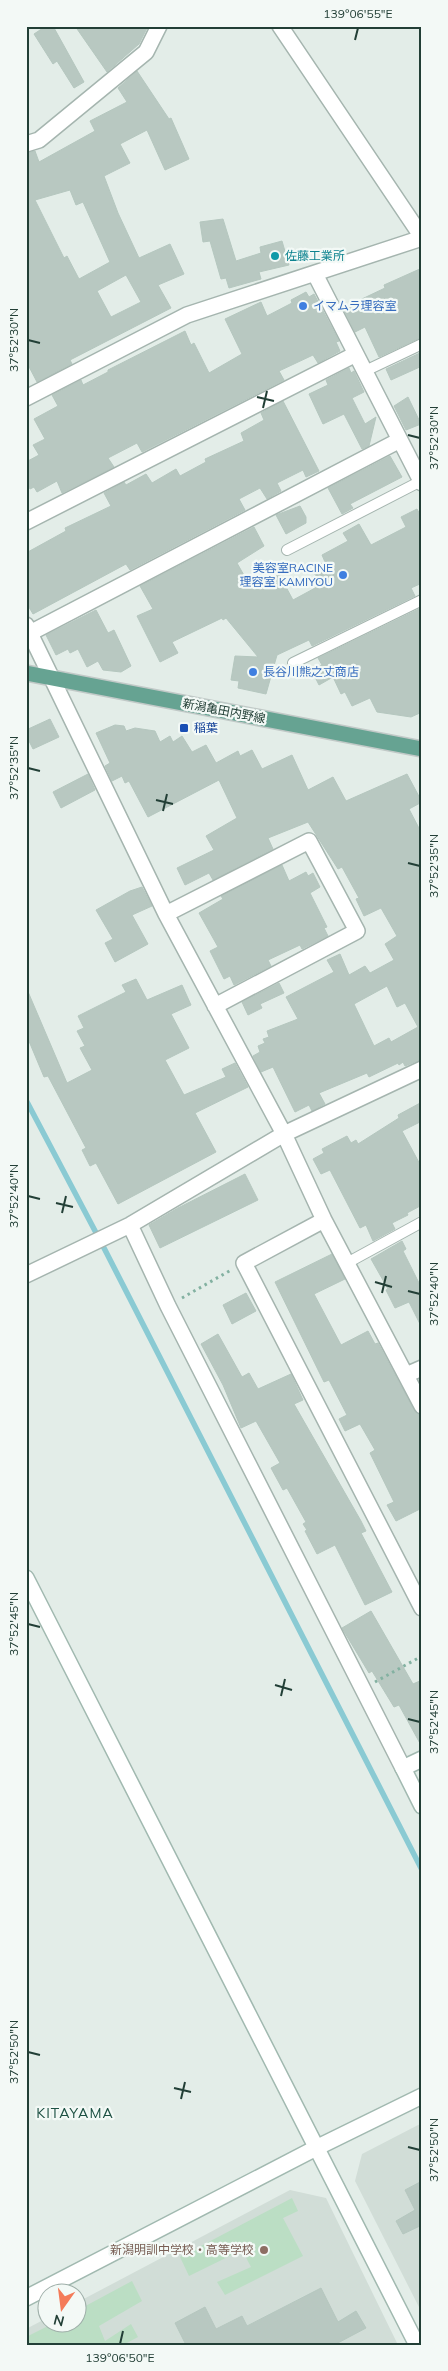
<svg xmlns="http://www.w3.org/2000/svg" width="448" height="2371" viewBox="0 0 448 2371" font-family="Mulish,'Noto Sans JP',sans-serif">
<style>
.built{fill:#d1ddd7}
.green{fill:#bbdec4}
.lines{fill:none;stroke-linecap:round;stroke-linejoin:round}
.stream{stroke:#8acad3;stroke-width:5.5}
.building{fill:#b8c8c1;stroke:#b5c7bf;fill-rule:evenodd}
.lane-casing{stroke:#a5b5af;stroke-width:12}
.street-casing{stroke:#a5b5af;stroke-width:18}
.secondary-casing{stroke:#a1b9b0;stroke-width:18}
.primary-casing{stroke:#c1c9c7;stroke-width:18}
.path{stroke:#83b1a1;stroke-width:3;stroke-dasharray:2.5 4;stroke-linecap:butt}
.lane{stroke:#fff;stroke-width:10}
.street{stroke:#fff;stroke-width:15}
.secondary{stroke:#fff;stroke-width:15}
.primary{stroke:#66a392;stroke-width:15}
.ticks{fill:none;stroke:#223f36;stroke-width:2}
.culture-dot{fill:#0f9aa8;stroke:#f3f9f6;stroke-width:2}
.shop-dot{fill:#3f7fe0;stroke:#f3f9f6;stroke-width:2}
.transit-dot{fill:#1a4fb4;stroke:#f3f9f6;stroke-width:2}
.education-dot{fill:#8d6e63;stroke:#f3f9f6;stroke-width:2}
.labels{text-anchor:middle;stroke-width:4.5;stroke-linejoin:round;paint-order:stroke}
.culture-label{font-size:12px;fill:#0d838f;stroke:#f3f9f6;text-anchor:start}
.shop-label{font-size:12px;fill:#366cbe;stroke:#f3f9f6;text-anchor:start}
.street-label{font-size:12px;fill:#223f36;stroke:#f3f9f6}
.transit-label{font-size:12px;fill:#164399;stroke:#f3f9f6;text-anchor:start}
.education-label{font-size:12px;fill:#785e54;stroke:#f3f9f6;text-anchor:end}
.neighbourhood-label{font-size:14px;letter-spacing:1px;fill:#1d5143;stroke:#f3f9f6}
.neatline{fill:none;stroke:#223f36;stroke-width:2}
.ticks-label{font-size:12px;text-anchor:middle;fill:#223f36}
</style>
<rect width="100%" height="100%" fill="#e3ede8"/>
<path class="built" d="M422,2123v190l-67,-132 7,-27z
M290,2190l36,8 72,147h-372v-16l21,-11 1,6h30v-22z"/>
<path class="green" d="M292,2198l6,13 -15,7 20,38 -78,39 -8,-13 34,-15 -9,-17 -53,26 -9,-19z
M132,2281l10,20 -43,25 6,15 26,-17 7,13 -15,8h-97v-8l26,-13h26v-14z"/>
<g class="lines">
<path class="stream" d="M26,1100l77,146 319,624"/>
</g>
<path class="building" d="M46,26h7l31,56 -10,6 -17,-27 -4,3 -19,-30z
M75,26h73l-9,18 -32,28z
M137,71l32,48 2,-1 18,41 -24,11 -18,-40 -27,14 10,19 -26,13 14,37 21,45 31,-14 14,30 -26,11 13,23 -101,52 2,4 -35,18 -11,-21v-208l9,-2 4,11 56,-31 -5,-10 37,-19 -9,-14zM70,190l6,15 7,-3 27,60 -31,17 -12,-23 -3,2 -29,-58zM126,275l15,27 -30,15 -14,-26z
M223,219l13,42 25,-8 -1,-6 22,-6 7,24 -30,7 2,7 -32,9 -3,-10 -5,1 -11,-38 -7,1 -3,-20z
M422,268v69l-43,20 -14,-30 -10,5 -12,-24 42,-20 -1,-3z
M306,292l3,5 5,-3 25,47 -3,1 4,9 -22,12 -5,-8 -34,16 5,9 -142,72 -5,-9 -29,15 6,9 -52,26 -5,-12 -20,11 -3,-5 -4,2 -4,-8v-19l13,-7 -6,-10 12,-6 -11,-20 24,-13 -6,-11 29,-15 2,5 25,-13v-2l77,-39 6,14 3,-2 15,30 33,-19 -17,-35 36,-17 6,14 25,-13 -1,-3z
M422,352v14l-31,14 -5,-11z
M349,368l2,5 3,-2 10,21 -12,6 13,26 11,-7 -7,29 -7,3 -18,-35 -21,10 -14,-30 19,-9 -2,-5z
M408,397l13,27 -15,6 -12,-24z
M283,401l36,70 -13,6 -3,-7 -26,13 4,8 -14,8 -7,-11 -21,11 6,11 -115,60 -4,-6 -93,50 -7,-12v-49l40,-22 -1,-3 46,-22 -7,-13 20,-11 2,3 20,-11 6,9 24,-14 4,7 26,-14 -1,-3 39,-18 -3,-8 23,-13 -3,-7z
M390,456l12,21 -52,27 3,4 -11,6 -14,-26z
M300,506l6,11v6l-20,11 -10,-19z
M417,509l5,9v65l-11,5 4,8 -103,50 -3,-6 -32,15 -11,39 -28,-6 1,-7 -8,-1 4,-24 23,1 -32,-39 -3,2 -1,-2 -50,24 6,11 -18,9 -23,-46 16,-7 -13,-23 114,-59 10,19 -27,17 12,21 24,-12 2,4 4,-2 14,26 24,-13 -4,-7 4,-2 -5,-9 13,-7 -3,-7 26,-14 -5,-8 16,-9 12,21 35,-18 -5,-10z
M421,608l1,104 -11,5 -34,-5 -7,-14 -18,8 -7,-14 -4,2 -8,-17 -14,8 -7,-14 10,-6 -4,-7z
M96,610l12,23 6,-3 17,36 -10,6 -18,-2 -5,-9 -11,6 -9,-18 -8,4 -2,-4 -12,6 -10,-20z
M50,719l9,18 -26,12 -7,-14v-5z
M115,725l9,1 2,5 9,-3 20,3 5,11 10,-6 3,6 9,-6 10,16 14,-7 10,18 22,-12 2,5 12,-6 10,19 30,-14 16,35 25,-13 13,24 61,-27 15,28 -13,7 13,25v225l-17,7 -2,-4 -4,3 -1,-2 -29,14 -2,-4 -48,20 6,11 -13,7 -3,-6 -14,7 -22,-45 -12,5 -8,-16 7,-4 -2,-6 7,-3 -2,-4 6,-2 -2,-6 31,-12 -12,-22 48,-25 -7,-12 13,-6 9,21 16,-9 5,7 24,-13 -9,-16 12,-8 -16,-28 -17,8 -8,-17 3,-1 -17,-31 -4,2 -30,-47 -40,16 5,11 -60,31 -4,-7 -24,12 -8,-17 37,-18 -8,-14 31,-18 -18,-38 -71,37 -19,-36 -4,2 -3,-7 -10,5 -7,-15 5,-3 -14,-30zM387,986l10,21 8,-4 13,24 -27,15 -2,-4 -15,8 -20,-42z
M88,774l7,16 -34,18 -8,-16z
M282,865l7,16 17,-9 2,4 5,-3 7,14 -10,6 17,34 -3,1 4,8 -26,13 -2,-4 -32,15 3,6 -37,19 -4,-9 -6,3 -14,-28 8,-4 -19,-34 24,-14 -2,-3z
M142,887l10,19 -20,9 16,29 -33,18 -10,-19 8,-4 -17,-29 34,-19z
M136,979l11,21 35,-15 9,20 -20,9 18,34 -24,12 19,35 42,-18 -4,-8 13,-6 13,24 -53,26 21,39 -98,52 -22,-41 -6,3 -8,-16 4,-2 -38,-72 -4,1 -18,-43v-47l41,96 25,-13 -12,-22 5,-2 -8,-15 7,-3 -6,-12 48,-24 -4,-7z
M279,983l5,10 -24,11 2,4 -14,7 -6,-13z
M422,1102v19l-20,10 20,37v37l-15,8 1,2 -16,8 3,6 -22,12 -7,-16 -6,3 -30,-58 -9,4 -8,-15 11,-6 -2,-4 25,-13 4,7 5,-3 2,4 41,-26 -1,-3z
M245,1174l13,26 -98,48 -11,-23 29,-17z
M402,1241l4,8 -3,2 19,38v39l-13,-26 -14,6 -9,-18 2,-1 -17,-30z
M332,1254l13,25 -31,15 27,51 27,-14 7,13 3,-1 36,67 8,7v91l-26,13 -9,-16 7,-3 -24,-49 5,-3 -15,-26 -15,7 -6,-12 8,-4 -18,-35 -5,2 -49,-100z
M246,1293l10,18 -24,13 -9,-19z
M218,1334l24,43 7,-4 9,16 33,-15 12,26 -9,4 67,117 5,10 -5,2 31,59 -27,13 -30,-60 -18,9 -12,-23 2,-1 -4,-6 3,-2 -19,-34 -4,2 -12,-22 9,-5 -24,-42 -15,7 -18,-43 -22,-41z
M371,1611l42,73 9,-4v67l-23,-42 -5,2 -22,-36 -3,2 -27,-45z
M422,2181v44l-19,9 -7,-13 19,-11 -10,-20z
M321,2288l17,34 18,-11 10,17 -32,17h-148l-11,-22 30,-16 11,22 26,-13 5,10z"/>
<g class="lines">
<g class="lane-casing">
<path id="lane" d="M363,372l59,-28
M287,550l134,-69
M293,663l129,-63
M347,1263l75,-41"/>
</g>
<g class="street-casing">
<path id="street" d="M280,26l142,211
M26,144l13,-4 107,-88 13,-26
M315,274l107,209
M26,398l161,-83 235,-77
M26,522l328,-167
M26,625l140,289 118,220 40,86 98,186
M30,633l370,-193
M166,914l143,-73 48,90 -142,75
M324,1220l-80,43 178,345
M130,1225l38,81 235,462
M26,1275l104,-50 154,-91 138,-65
M406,1375l16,-7"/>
</g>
<g class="secondary-casing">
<path id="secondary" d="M26,1578l391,767
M422,1759l-19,9 19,38
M26,2298l290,-150 106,-52"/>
</g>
<g class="primary-casing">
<path id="primary" d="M26,673l396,76"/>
</g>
<path class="path" d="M182,1298l49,-28
M375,1682l47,-26"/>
<use href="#lane" class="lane"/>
<use href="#street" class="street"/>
<use href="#secondary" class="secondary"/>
<use href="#primary" class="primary"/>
</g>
<path class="ticks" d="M355,40l3,-12M28,340l12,3M257,397l17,4M263,408l4,-17M408,435l12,3M28,768l12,3M156,800l17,4M163,811l4,-17M408,863l12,3M28,1196l12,3M56,1203l17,4M62,1213l4,-17M375,1282l17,5M408,1291l12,3M382,1293l4,-17M28,1624l12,3M275,1685l17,5M281,1696l4,-17M408,1719l12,3M28,2052l12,3M174,2088l17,4M181,2099l4,-17M408,2147l12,3M120,2344l3,-13"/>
<circle class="culture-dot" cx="275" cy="256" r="5"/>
<g class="shop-dot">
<circle cx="303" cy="306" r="5"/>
<circle cx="343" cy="575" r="5"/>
<circle cx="253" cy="672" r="5"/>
</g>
<rect class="transit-dot" x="179" y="723" width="10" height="10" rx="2.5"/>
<circle class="education-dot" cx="264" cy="2250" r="5"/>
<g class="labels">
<g class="culture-label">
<text x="285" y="260">佐藤工業所</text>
</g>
<g class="shop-label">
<text x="313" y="310">イマムラ理容室</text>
<text x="333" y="572" text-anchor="end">美容室RACINE<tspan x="333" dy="14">理容室 KAMIYOU</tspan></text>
<text x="263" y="676">長谷川熊之丈商店</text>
</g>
<g class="street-label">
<text transform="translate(224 711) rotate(11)" y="4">新潟亀田内野線</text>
</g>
<g class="transit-label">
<text x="194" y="732">稲葉</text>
</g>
<g class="education-label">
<text x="254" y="2254">新潟明訓中学校・高等学校</text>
</g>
<g class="neighbourhood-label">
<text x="75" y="2118">KITAYAMA</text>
</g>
</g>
<rect width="448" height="2371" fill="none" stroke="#f3f9f6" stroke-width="55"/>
<g transform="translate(62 2308) rotate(194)"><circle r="24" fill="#f3f9f6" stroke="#9fafa9"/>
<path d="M0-4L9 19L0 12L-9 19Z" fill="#f47b59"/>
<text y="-8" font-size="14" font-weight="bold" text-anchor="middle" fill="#223f36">N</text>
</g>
<rect x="28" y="28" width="392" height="2316" class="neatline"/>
<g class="ticks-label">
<text x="358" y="18">139°06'55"E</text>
<text transform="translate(14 340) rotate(-90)" y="4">37°52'30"N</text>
<text transform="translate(434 438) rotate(-90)" y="4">37°52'30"N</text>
<text transform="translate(14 768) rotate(-90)" y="4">37°52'35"N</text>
<text transform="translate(434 866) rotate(-90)" y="4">37°52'35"N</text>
<text transform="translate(14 1196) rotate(-90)" y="4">37°52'40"N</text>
<text transform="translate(434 1294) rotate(-90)" y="4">37°52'40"N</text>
<text transform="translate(14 1624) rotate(-90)" y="4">37°52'45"N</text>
<text transform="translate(434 1722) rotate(-90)" y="4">37°52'45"N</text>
<text transform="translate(14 2052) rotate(-90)" y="4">37°52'50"N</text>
<text transform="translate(434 2150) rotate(-90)" y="4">37°52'50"N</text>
<text x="120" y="2362">139°06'50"E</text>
</g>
</svg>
